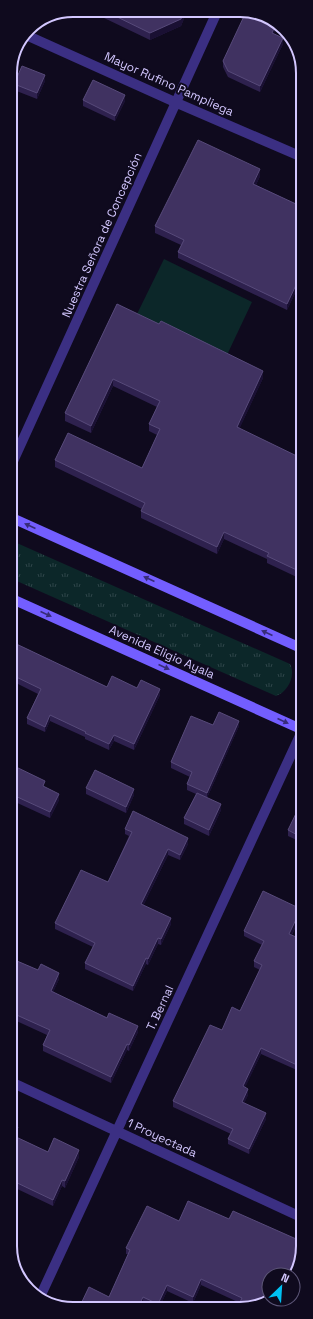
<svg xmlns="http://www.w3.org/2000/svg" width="313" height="1319" viewBox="0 0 313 1319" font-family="'Space Grotesk',sans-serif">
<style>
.park{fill:url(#park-tufts)}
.garden{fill:#0c2729}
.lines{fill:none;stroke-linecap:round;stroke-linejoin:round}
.street{stroke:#3b2f83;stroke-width:10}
.secondary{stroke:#735eff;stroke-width:10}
.wall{fill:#2e214e}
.shaded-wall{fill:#1a1033}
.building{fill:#403261;stroke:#574a7a}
.oneway{fill:#372c78}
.labels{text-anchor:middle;stroke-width:4;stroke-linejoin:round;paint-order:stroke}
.street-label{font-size:12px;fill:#d3c7ff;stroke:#0f0a1e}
.rim{fill:none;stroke:#d3c7ff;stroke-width:2}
</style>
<defs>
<pattern id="park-tufts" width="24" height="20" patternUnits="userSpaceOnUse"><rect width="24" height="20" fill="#0c2729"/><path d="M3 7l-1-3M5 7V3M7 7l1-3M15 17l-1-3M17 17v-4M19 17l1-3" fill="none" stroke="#2e4549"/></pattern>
</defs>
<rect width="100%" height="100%" fill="#0f0a1e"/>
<path class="park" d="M10,540l280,124c6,11 -2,28 -14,32l-266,-118z"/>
<path class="garden" d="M164,259l88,43 -26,55 -89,-43z"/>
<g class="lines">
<path class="street" d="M26,35l151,68 125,54
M10,468l207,-456
M11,1082l292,136
M40,1297l263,-568"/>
<path class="secondary" d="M10,517l293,132
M10,598l293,132"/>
</g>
<path class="wall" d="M102,10l85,1 -6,15 -31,14 -48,-23z
M274,34l9,10 -23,48 -32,-15 -5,-10v-6z
M45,81l-8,18 -23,-9v-6z
M83,100l42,1 -10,20 -32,-15z
M260,176l-4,9 40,19 6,-13 1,101 -6,-3 -10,21 -109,-52v-6l3,-7 -26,-12v-7z
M117,304l146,74 -24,51 64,30v121l-36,-17v-4l-43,-20 -7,15 -76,-36v-7l1,-2 -87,-42v-7l87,8 15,-33 -8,-4v-7l8,-17 -44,-21 -22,47 -26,-12v-8z
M10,641l97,46 30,1 23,7 -26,55 -20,-9 -5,9 -24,-11v-2l-35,-16 -5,11 -18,-8v-6l11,-24 -28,-14z
M213,725l26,1 -32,72 14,12 -12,26 -25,-12v-6l12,-24 -9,-4v-6l3,-7 -19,-9v-6z
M10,757l5,8 -1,1 31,21 14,13 -9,18 -37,-17z
M86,788l48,7 -8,18 -40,-19z
M303,799v44l-15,-7v-6z
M125,829l63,15 -8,16 -12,-5 -25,51 28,18 -10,21 -3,-1 -10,21 -2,-1 -13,27 -48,-22v-6l8,-16 -38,-18v-6l53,-41 21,-46 -4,-2z
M301,915l-9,20 11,5v122l-4,9 -38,-17 -16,33 3,8 -4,8 22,16 -17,35 -21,-10v-5l3,-5 -58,-27v-6l49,-71 18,-19 20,-41 -6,-3v-6l8,-16 -18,-9v-5z
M10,958l49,21 -6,13 85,40 -9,19 -2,-1 -16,33 -68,-32v-6l4,-10 -37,-17z
M11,1124l7,10 -2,3 32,15 31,5 -14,31 -3,-2 -9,20 -42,-20z
M229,1219l74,31 -10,25h-24l-29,28 -39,-18 -8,18 -26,-12 -8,17h-5l-11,-5 -2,5h-62l30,-11 19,-43h-2v-6l53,-27z"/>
<path class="shaded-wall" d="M184,11h3l-6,15 -31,14v-7z
M276,24l2,1 -6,13v-5z
M283,38v6l-23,48v-6z
M45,75v6l-8,18v-6z
M125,95v6l-10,20v-5z
M260,169v7l-7,15v-7z
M297,283v6l-10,21v-6z
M263,371v7l-26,56v-7z
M113,379v7l-22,47v-7z
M224,532v7l-7,15v-7z
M160,689v6l-26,55v-6z
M50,715v6l-5,11v-5z
M239,721v5l-32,72v-5z
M114,735v6l-5,9v-6z
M15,759v6l-3,6v-6z
M134,789v6l-8,18v-6z
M59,794v6l-9,18v-6z
M13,795v6l-3,6v-6z
M221,804v6l-12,26v-6z
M188,838v6l-8,16v-5z
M168,849v6l-27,55v-6z
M301,909v6l-12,25v-6z
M171,918v6l-10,21v-6z
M158,938v6l-10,21v-6z
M146,958v6l-13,27v-5z
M59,973v6l-8,18v-6z
M138,1026v6l-9,19v-6z
M127,1044v6l-16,33v-6z
M261,1048v6l-18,38v-6z
M303,1056v6l-4,9v-5z
M248,1089v6l-6,13v-6z
M266,1113v6l-17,35v-5z
M18,1127v7l-4,8v-6z
M79,1150v7l-14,31v-7z
M62,1180v6l-9,20v-6z
M303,1246v4l-10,25h-3z
M201,1279v6l-8,18v-6z
M167,1285v6l-8,17h-1v-4z
M143,1297v6l-2,5h-3z"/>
<path class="building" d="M103,10l81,1 -3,8 -31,14z
M246,12h10l20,12 -4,9 11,5 -23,48 -32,-15 -5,-10z
M22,66l23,9 -8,18 -23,-9z
M93,80l32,15 -10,21 -32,-16z
M198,140l62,29 -7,15 43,20 6,-13 1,94 -6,-2 -10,21 -109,-52 6,-12 -29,-14z
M117,304l42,20 2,-3 102,50 -26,56 66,32v114l-36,-17 2,-3 -45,-21 -7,15 -76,-36 4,-8 -90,-43 13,-27 74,35 18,-39 -11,-5 11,-23 -47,-22 -22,47 -26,-13z
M10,641l97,46 5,-11 25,12 4,-8 19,9 -26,55 -20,-9 -5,9 -24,-11 1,-1 -36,-17 -5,12 -18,-9 14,-29 -31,-15z
M219,712l20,9 -32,72 -20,-9 5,-12 -21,-10 20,-46 22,9z
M10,757l5,2 -3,6 33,16 -2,5 16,8 -9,18 -37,-17 -3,6z
M95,770l39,19 -8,18 -40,-19z
M197,793l24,11 -12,26 -25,-12z
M303,799v39l-15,-8z
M133,811l55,27 -8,17 -12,-6 -27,55 30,14 -10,21 -3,-1 -10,21 -2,-1 -13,28 -48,-23 10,-20 -40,-20 26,-53 27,12 24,-50 -7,-3z
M263,891l38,18 -12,25 14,6v116l-4,10 -38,-18 -18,38 5,3 -6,13 24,11 -17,36 -21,-10 5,-10 -60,-28 37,-76 12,5 10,-23 8,4 22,-46 -8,-4 10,-20 -20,-10z
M10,958l28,12 3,-6 18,9 -8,18 56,27 2,-5 29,13 -9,19 -2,-1 -16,33 -68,-32 7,-15 -40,-18z
M11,1124l7,3 -4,9 34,16 6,-14 25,12 -14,31 -3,-1 -9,20 -42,-20z
M188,1201l41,18 4,-8 70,31v4l-13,29h-21v23l-20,10h-12l5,-10 -41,-19 -8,18 -26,-12 -9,19 -15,-7 -5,11h-59l10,-21 20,10 21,-47 -4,-2 21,-42 32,15z"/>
<defs><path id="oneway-solid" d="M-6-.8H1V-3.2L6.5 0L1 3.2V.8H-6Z"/></defs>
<g class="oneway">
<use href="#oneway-solid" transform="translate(30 526) rotate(-156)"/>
<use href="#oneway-solid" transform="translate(149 579) rotate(-156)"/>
<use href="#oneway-solid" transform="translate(46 614) rotate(24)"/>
<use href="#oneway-solid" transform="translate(267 633) rotate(-156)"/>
<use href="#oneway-solid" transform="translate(164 667) rotate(24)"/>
<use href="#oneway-solid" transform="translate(283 721) rotate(24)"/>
</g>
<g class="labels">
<g class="street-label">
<text transform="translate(169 84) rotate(24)" y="4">Mayor Rufino Pampliega</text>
<text transform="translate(102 235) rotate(-66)" y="4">Nuestra Señora de Concepción</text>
<text transform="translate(162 652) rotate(24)" y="4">Avenida Eligio Ayala</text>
<text transform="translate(160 1008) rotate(-65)" y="4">T. Bernal</text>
<text transform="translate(162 1138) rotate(25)" y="4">1 Proyectada</text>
</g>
</g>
<path d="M0 0H313V1319H0ZM73 17H240A56 56 0 0 1 296 73V1246A56 56 0 0 1 240 1302H73A56 56 0 0 1 17 1246V73A56 56 0 0 1 73 17Z" fill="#0f0a1e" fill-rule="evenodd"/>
<path class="rim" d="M73 17H240A56 56 0 0 1 296 73V1246A56 56 0 0 1 240 1302H73A56 56 0 0 1 17 1246V73A56 56 0 0 1 73 17Z"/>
<g transform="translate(281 1287) rotate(25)"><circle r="19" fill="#0f0a1e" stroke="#5d5678"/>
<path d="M0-3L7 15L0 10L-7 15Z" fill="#00c0f2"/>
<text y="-6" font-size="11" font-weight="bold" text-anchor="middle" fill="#d3c7ff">N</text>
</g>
</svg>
